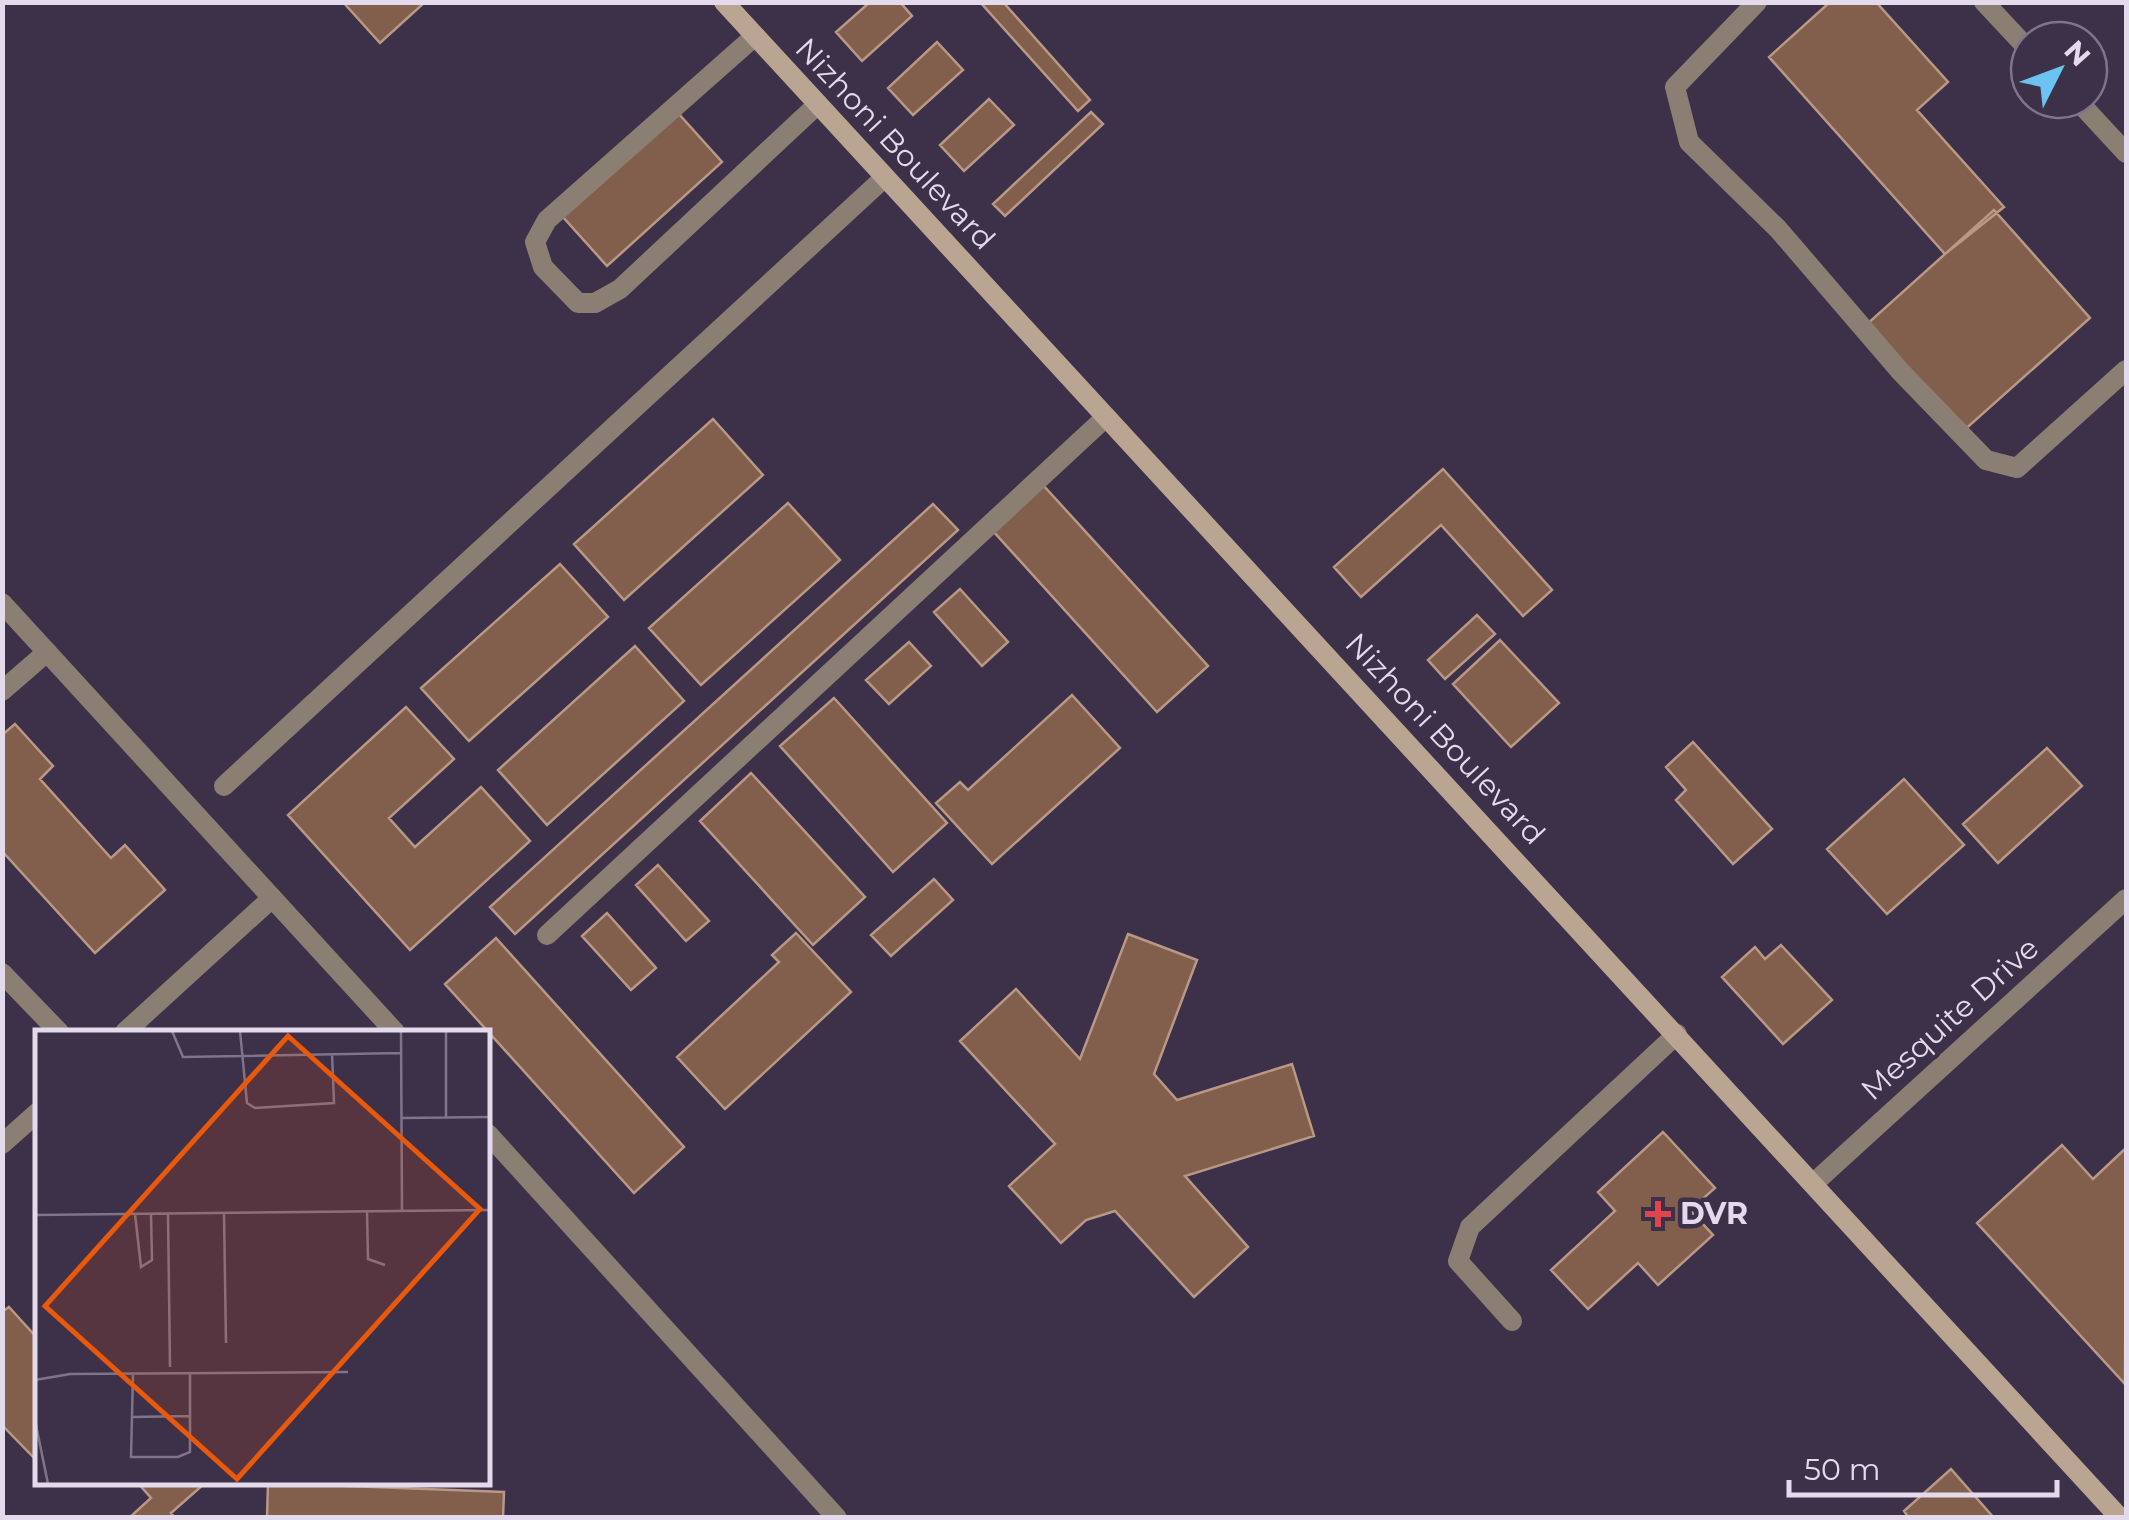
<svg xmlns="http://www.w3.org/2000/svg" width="2129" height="1520" viewBox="0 0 2129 1520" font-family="Montserrat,sans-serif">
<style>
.building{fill:#815f4c;stroke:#b99886;stroke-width:2.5}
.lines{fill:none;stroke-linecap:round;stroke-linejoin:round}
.lane{stroke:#8b7e72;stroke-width:20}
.street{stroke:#8b7e72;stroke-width:20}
.secondary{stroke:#baa592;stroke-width:20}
.health-dot{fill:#e0444e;stroke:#3d3049;stroke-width:4}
.labels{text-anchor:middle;stroke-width:9;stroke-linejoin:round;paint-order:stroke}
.street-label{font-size:30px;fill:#e3dbeb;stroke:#3d3049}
.poi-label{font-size:30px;font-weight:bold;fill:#e3dbeb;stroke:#3d3049;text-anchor:start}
.inset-road{fill:none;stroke:#7f748a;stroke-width:2.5}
.view{fill:#e8590c;fill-opacity:0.15;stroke:#e8590c;stroke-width:5}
.inset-edge{fill:none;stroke:#e3dbeb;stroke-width:5}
</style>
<rect width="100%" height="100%" fill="#3d3049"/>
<path class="building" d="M343,2h82l-45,41z
M870,2h30l12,14 -50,45 -26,-29z
M980,2h23l87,98 -12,11z
M1830,2h46l72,80 -31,28 87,97 -59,47 -176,-197z
M937,42l26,28 -50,45 -25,-27z
M989,99l25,26 -50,46 -24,-26z
M1091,112l12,12 -98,92 -12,-12z
M678,113l44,49 -115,104 -44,-49z
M1994,210l96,108 -129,115 -95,-108z
M713,419l50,56 -139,125 -50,-56z
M1443,469l109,121 -29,26 -82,-91 -80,72 -27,-30z
M1043,485l165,181 -51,46 -164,-181z
M788,503l52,57 -139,125 -52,-57z
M933,504l25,26 -443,404 -25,-27z
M560,564l48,53 -139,124 -48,-53z
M960,589l48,53 -26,24 -48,-54z
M1477,615l18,19 -50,45 -17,-19z
M1500,640l59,63 -48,44 -58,-63z
M909,642l22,24 -42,38 -23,-24z
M635,646l49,55 -137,124 -49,-55z
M1072,695l48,53 -128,116 -56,-61 24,-21 8,8z
M834,698l113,125 -54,49 -113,-126z
M406,707l48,52 -65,59 26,29 66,-60 49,54 -120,109 -122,-135z
M15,724l38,42 -13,13 71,79 14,-13 40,45 -70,63 -93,-102v-116z
M1693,742l79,87 -39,35 -57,-64 10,-10 -20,-23z
M2047,748l35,38 -84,77 -35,-39z
M751,773l114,124 -52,48 -113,-124z
M1904,779l60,66 -77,69 -60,-65z
M658,865l51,56 -23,20 -50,-56z
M934,879l19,21 -62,56 -20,-21z
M607,913l49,55 -25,22 -49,-54z
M796,933l55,59 -126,117 -48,-52 102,-95 -7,-7z
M1128,934l69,26 -43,114 23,26 115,-36 22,72 -129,40 63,71 -54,50 -79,-86 -29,9 -25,23 -52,-57 46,-42 -95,-103 56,-52 64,70z
M496,938l188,209 -50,46 -189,-209z
M1781,945l51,55 -49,44 -61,-67 33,-30 10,12z
M1663,1132l52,56 -25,22 23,25 -55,50 -20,-22 -50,46 -37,-39 64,-59 -17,-19z
M2062,1145l31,34 33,-31 -1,236 -148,-161z
M9,1307l29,32v123l-36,-37v-113z
M1951,1469l43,49h-85l-5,-7z
M137,1482h66l1,2 -33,29 4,5h-46l22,-20z
M268,1483l236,9 -1,26h-236z"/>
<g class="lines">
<path class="lane" d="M755,36l-208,184 -12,22 8,25 35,36h17l25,-14 198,-185
M2,691l45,-39
M224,786l660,-608
M547,935l559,-518
M2,973l57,59
M125,1032l147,-134
M2,1144l36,-32
M1512,1321l-54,-60 12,-34 207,-193"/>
<path class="street" d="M1757,2l-82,85 14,55 89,87 122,142 86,89 31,8 109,-98
M1984,2l45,48
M2077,100l49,53
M2,603l393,429
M488,1134l349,384
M1814,1183l312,-284"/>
<path class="secondary" d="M724,2l1396,1516"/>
</g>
<path class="health-dot" d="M1653 1199h10v10h10v10h-10v10h-10v-10h-10v-10h10z"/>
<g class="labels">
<g class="street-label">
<text transform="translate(895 144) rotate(47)" y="10">Nizhoni Boulevard</text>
<text transform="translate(1445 739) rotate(47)" y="10">Nizhoni Boulevard</text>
<text transform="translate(1950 1019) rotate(-42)" y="10">Mesquite Drive</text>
</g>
<g class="poi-label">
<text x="1680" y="1224">DVR</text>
</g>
</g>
<g transform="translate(35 1030)">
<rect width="455" height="455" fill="#3d3049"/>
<path class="inset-road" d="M137,1l11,26 218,-4M205,1l7,72 8,5 79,-5 -2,-50M366,1l1,180M411,1v87M366,88l89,-1M332,181l1,48 17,6M189,183l2,130M100,184l6,53 11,-7 -1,-46M133,184l2,153M0,185l455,-5M98,344l-2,83h47l12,-5v-78M0,350l35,-6 278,-2M97,387l58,-1M0,390l13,64"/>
<path class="view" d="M253,6l192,173 -243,270 -192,-173z"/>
<rect width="455" height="455" class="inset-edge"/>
</g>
<rect width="2129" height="1520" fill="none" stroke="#e3dbeb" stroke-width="10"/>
<g transform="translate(2059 70) rotate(48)"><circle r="48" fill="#3d3049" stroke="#7f748a" stroke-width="2.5"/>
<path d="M0-8L18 38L0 25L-18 38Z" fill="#6bc3f2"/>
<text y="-15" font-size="28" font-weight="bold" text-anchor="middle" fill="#e3dbeb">N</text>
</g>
<path d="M1789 1480v15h268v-15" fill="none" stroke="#e3dbeb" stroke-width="5"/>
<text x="1804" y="1480" font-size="30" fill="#e3dbeb" stroke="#3d3049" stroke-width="8" paint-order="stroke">50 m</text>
</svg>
